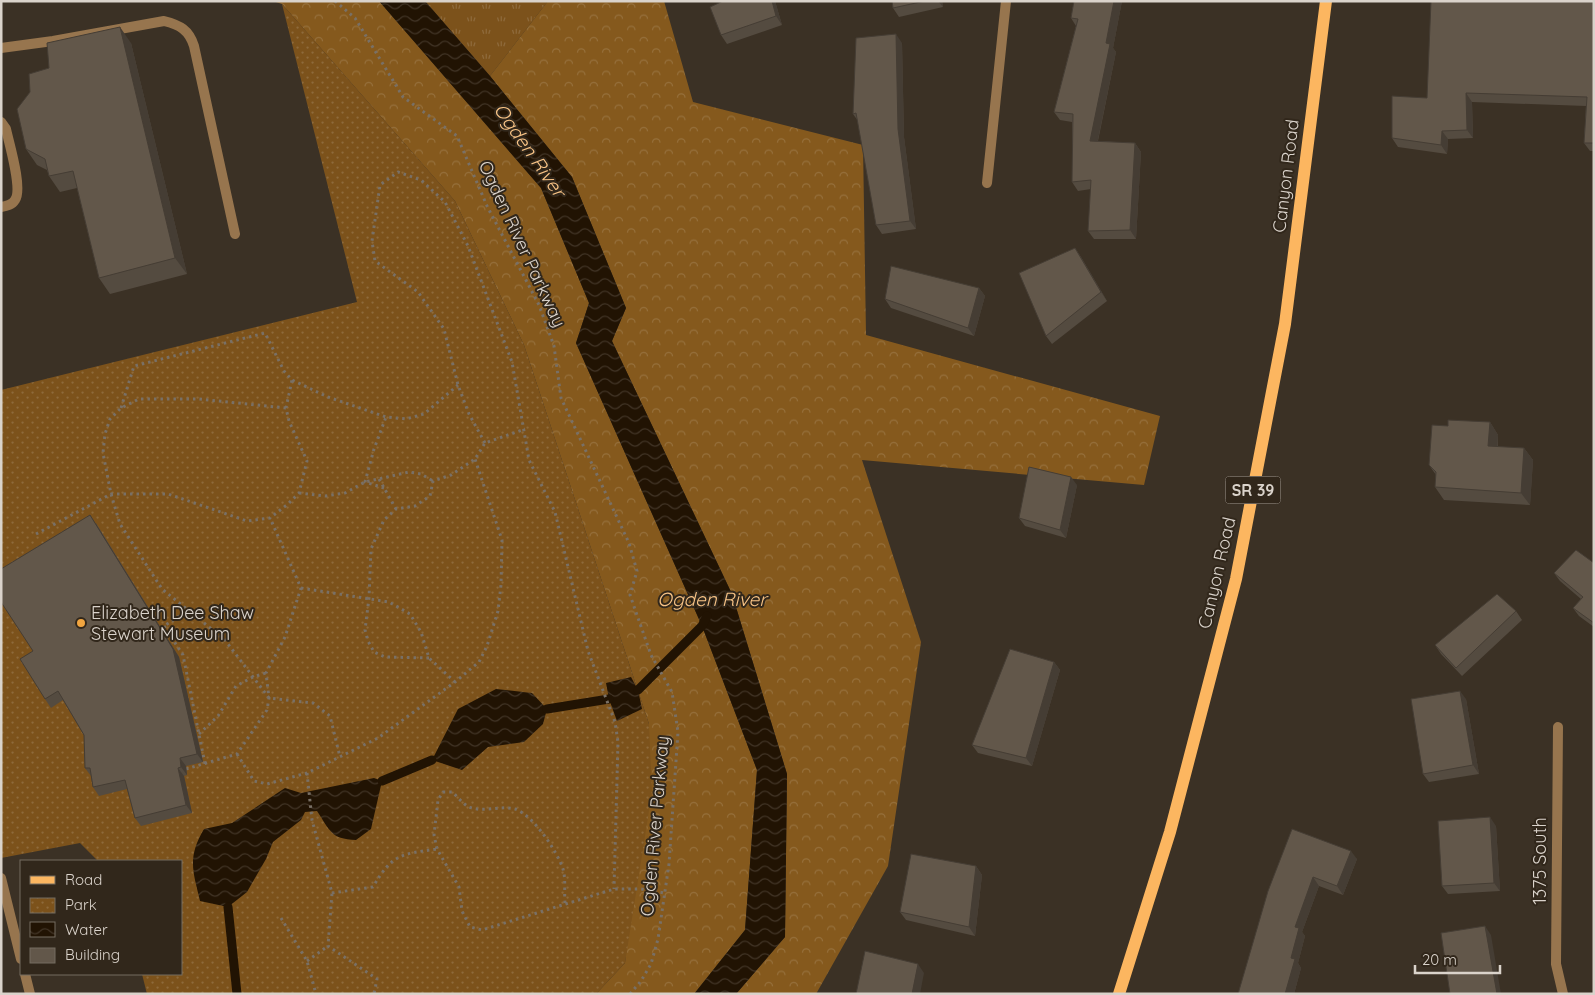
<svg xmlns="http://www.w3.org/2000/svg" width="1595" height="995" viewBox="0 0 1595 995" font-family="Quicksand,sans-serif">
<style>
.grass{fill:url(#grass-tufts)}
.forest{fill:url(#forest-crowns)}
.park{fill:url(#park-dots)}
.water{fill:url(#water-waves)}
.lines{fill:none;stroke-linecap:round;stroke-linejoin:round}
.stream{stroke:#211303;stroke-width:9}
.path{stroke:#797066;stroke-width:3;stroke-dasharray:2.5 4;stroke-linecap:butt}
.lane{stroke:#97754e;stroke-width:10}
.street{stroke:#97754e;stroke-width:10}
.primary{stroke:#fcb660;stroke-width:12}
.wall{fill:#544b40}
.shaded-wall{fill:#453d34}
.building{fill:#62574a;stroke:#453d34}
.poi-dot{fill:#f1a540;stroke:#31271b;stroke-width:2}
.labels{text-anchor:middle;stroke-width:4;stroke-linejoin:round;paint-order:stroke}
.shield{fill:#31271b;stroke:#a79f96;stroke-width:1}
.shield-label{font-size:16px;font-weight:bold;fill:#dad3cb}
.street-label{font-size:18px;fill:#dad3cb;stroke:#31271b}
.poi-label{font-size:18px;fill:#dad3cb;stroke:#31271b;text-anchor:start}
.water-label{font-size:19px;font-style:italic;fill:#f9c486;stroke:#31271b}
</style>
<defs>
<pattern id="grass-tufts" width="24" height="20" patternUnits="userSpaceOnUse" patternTransform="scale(1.25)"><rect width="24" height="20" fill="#7c521b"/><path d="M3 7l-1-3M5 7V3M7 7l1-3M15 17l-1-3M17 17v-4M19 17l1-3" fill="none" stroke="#8e6a3b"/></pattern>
<pattern id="forest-crowns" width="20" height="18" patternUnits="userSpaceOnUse" patternTransform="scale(1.25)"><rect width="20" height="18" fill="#85591d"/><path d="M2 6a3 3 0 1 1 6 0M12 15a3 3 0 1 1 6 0" fill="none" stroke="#96703c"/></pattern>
<pattern id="park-dots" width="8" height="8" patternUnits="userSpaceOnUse" patternTransform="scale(1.25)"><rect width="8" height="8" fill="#7c521b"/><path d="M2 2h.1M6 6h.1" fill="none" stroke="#8e6a3b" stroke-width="1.8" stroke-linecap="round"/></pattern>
<pattern id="water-waves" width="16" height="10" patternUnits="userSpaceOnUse" patternTransform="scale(1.25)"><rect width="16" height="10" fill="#211303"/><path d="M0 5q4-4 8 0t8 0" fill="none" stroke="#413426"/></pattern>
</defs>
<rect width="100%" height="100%" fill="#3b3125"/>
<path class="grass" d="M425,1h123l-58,75z"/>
<path class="forest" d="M273,1h106l162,187 48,115 -13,40 126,283 55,144 -12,160 -51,64h-98l29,-31 24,-239 -125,-379 -69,-144 -173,-197z
M548,1h116l29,101 170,43 3,190 294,81 -16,69 -282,-25 59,182 -33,224 -72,128h-80l49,-57 2,-163 -55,-180 -120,-253 14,-33 -54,-131 -82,-101z"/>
<path class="park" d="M282,4l173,197 69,144 125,379 3,68 -27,171 -29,31h-449l-5,-20h39v-113h-83l-18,-18 -79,15v-468l356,-88z"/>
<path class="water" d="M379,1h46l65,75 82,101 54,131 -14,33 120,253 55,180 -2,163 -49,57h-42l51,-64 12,-160 -55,-144 -126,-283 13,-40 -48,-115z
M631,677l7,13 4,19 -25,12 -8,-22 -3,-16z
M496,689l36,4 15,16 -4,15 -19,18 -36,5 -26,23 -30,-10 26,-51z
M374,778l8,3 -11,48 -15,11c-26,-1 -26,-10 -39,-29l-12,1 -4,8 -28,22 -7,17 -19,33 -19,15 -28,-6c-7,-30 -13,-43 4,-72l28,-6 53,-35 16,5z"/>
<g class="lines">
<path class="stream" d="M638,690l64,-64 5,-10
M547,709l62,-10
M382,781l50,-21
M228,907l9,87"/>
<path class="path" d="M335,1l20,17 48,79 54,39 30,70 52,99 15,41 7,52 68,145 8,28 -7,24 21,60 21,37 6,40 -9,132 -11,75 -7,25 -10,17 -11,13
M121,408l13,-42 131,-33 19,38 8,9 36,17 58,20 20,2 18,-5 34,-29
M286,408l-87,-9h-60l-18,9 -11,11 -5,15 -2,19 8,41 9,30 42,65 63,51 44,58 44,5 17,13 10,41
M485,443l-16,-29 -11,-29 -14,-56 -26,-37 -43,-31 -3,-20 8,-56 18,-13 23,8 24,22 23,44 44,116 17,98 26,52 33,139 27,71 3,20 -4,147
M379,479l17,30
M384,488l-19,-6 9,-33 12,-32
M299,493l26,3 20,-3 20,-11 44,-10 12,2 12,7
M36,534l75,-40h57l79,27 23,-3 18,-14 11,-11 8,-32 -18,-40 -3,-13 6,-28
M301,588l88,14 21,12 11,18 8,26 26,24
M164,626l19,29 22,109
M161,628l26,-17
M429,658l-44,-1 -11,-5 -6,-11 -3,-11 4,-32 2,-49 13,-29 12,-11 19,-3 15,-10 3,-15 18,-6 24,-16 10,-16 40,-14
M199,734l19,-18 18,-30 17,-9 13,-4
M237,754l17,27 13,3 40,-11 71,-35 77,-56 24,-20 8,-16 11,-35 3,-26 1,-45 -27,-81
M186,769l51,-15 30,-44 2,-12 -3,-25 19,-36 16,-49 -31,-70
M307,773l5,47 20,73 -4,53 49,33 -3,15
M332,893l41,-6c19,-33 28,-33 64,-38
M565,903c-1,-10 1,-24 -2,-34 -6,-18 -30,-54 -48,-60 -15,-4 -31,4 -46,-2 -6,-3 -12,-11 -17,-15h-9l-5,8 -4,35 3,14 22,38 3,24 8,16 12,3 132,-41h27l24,4
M281,918l26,43 9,33
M307,961l21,-15"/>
<path class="lane" d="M1,48l52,-7 111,-20c16,4 25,9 30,25l41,188
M1,122l5,7c3,14 17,60 9,71 -3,5 -8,6 -14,7"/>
<path class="street" d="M987,183l19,-182
M1558,727l-2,237 7,30
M1,878l20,81
M25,974l5,20"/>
<path class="primary" d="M1119,994l51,-162 66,-253 49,-255 41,-323"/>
</g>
<path class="wall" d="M775,1l7,24 -55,19 -6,-9z
M892,1h50l1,6 -44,10 -6,-9z
M1074,1h48l-9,47 3,4 -18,89 37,2 6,9 -5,87h-42l-6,-8 3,-42 -13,2 -6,-9v-60l-12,-2 -6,-8 22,-86 -5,-8z
M1594,1v150h-4l-6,-8 2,-37 -114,-4 1,36 -25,1 -1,15 -49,-7 -6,-9 35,-40z
M131,43l56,231 -77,20 -11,-16 -22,-90 -17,4 -11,-16 -2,-6 -10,-5 -11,-16z
M902,43l2,94 12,92 -34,5 -6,-9 -18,-104 -5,-7z
M1075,248l6,9 26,44 -55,43 -6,-8z
M979,288l6,8 -11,40 -83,-28 -6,-9z
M1490,422l8,13v12l26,1 9,12 -3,45 -86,-5 -9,-13 1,-12 -7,-10 19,-39z
M1077,485l-11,53 -41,-12 -6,-8z
M96,523l83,134 24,105 -17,4 1,9 -3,1 8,37 -51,13 -6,-8 -8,-29 -28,7 -6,-9 -2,-11 -6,-8 -1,-33 -21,-35 -12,8 -6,-9 -12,-48z
M1594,563v64l-15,-11 -6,-8 8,-9 -21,-18 -6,-8z
M1516,611l6,9 -60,56 -21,-22 -6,-9z
M1054,662l6,8 -28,96 -54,-13 -6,-8z
M1466,699l13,75 -50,8 -6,-8z
M1496,826l4,65 -52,3 -6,-8z
M1292,829l65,30 -14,36 -24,-9 -17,46 3,4 -7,27 3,5 -7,26z
M976,866l6,9 -7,61 -69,-16 -6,-8z"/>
<path class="shaded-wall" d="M772,1h3l7,24 -6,-9z
M938,1h4l1,6z
M1114,1h8l-9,47 3,4 -20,97 -6,-8 16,-98z
M120,27l11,16 56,231 -12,-16z
M896,34l6,9 2,94 12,92 -6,-8 -12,-92z
M1466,93l6,9 1,36 -6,-8z
M1442,131l6,8 -1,15 -6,-9z
M1135,143l6,9 -5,87 -6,-9z
M1075,248l6,9 26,44 -6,-9z
M979,288l6,8 -11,40 -6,-8z
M1490,422l8,13 -1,23 -9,-12z
M1524,448l9,12 -3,45 -9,-12z
M1071,477l6,8 -11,53 -6,-8z
M90,515l89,142 24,105 -6,-8z
M1054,662l6,8 -28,96 -6,-8z
M1460,691l6,8 13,75 -6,-9z
M180,758l6,8 1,9 -6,-8z
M178,768l6,8 8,37 -6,-8z
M1490,817l6,9 4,65 -6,-8z
M1351,851l6,8 -14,36 -6,-9z
M976,866l6,9 -7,61 -6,-9z
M1313,877l6,9 -17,46 3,4 -7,27 3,5 -7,26h-9l10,-67z
M1485,926l6,9 10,59h-4z
M918,964l6,9 -4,21h-8z"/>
<path class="building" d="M723,1h49l4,15 -55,19 -11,-28z
M892,1h33l-32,7z
M1074,1h40l-8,42 4,1 -20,97 45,2 -5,87 -42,1 3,-51 -19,2 1,-68 -19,-2 24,-93 -7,-1z
M1431,1h163v142h-10l3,-46 -121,-4 1,37 -25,1 -1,14 -49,-7v-42l35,2z
M120,27l55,231 -76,20 -26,-107 -24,5 -4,-17 -19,-10 -9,-40 13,-17 -1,-18 20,-6 -2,-25z
M896,34l2,95 12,92 -34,4 -20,-112 -3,1 3,-76z
M1075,248l26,44 -55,44 -27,-63z
M891,266l88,22 -11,40 -83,-29z
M1448,420l42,2 -2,24 36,2 -3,45 -86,-6 1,-15 -7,-7 3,-40 16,1z
M1029,467l42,10 -11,53 -41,-12z
M90,515l83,134 24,105 -17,4 1,9 -3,1 8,37 -51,13 -10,-38 -32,7 -3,-19h-5l-1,-33 -26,-44 -13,8 -25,-40 13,-8 -32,-49v-33z
M1576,550l18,13v60l-21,-15 10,-11 -29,-24z
M1497,594l19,17 -60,57 -21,-23z
M1010,649l44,13 -28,96 -54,-13z
M1460,691l13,74 -50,9 -12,-75z
M1490,817l4,66 -52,3 -4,-65z
M1292,829l59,22 -14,35 -24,-9 -18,50 4,1 -8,30 4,1 -10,35h-47l30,-103z
M911,854l65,12 -7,61 -69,-15z
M1485,926l12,68h-47l-9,-61z
M865,951l53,13 -6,30h-56z"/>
<circle class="poi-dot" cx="81" cy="623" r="5"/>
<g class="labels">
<rect class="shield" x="1225.5" y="476.5" width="55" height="27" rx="4"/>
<g class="shield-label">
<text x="1253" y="496">SR 39</text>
</g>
<g class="street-label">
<text transform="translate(1286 176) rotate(-83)" y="6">Canyon Road</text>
<text transform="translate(522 244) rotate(65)" y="6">Ogden River Parkway</text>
<text transform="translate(1217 573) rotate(-77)" y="6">Canyon Road</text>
<text transform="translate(655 826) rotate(-85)" y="6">Ogden River Parkway</text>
<text transform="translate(1540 861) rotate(-90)" y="6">1375 South</text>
</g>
<g class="poi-label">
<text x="91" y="619">Elizabeth Dee Shaw<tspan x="91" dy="21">Stewart Museum</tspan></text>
</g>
<g class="water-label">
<text transform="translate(530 150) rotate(55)" y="7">Ogden River</text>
<text x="712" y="606">Ogden River</text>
</g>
</g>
<rect width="1595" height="995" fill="none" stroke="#dad3cb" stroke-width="5"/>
<rect x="20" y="860" width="162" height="115" fill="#31271b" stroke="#756c61"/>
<rect x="30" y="876" width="25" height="8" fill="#fcb660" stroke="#756c61"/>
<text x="65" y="885" font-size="15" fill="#dad3cb">Road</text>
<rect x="30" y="898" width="25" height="15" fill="url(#park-dots)" stroke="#756c61"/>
<text x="65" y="910" font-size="15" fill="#dad3cb">Park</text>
<rect x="30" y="922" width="25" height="15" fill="url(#water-waves)" stroke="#756c61"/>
<text x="65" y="935" font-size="15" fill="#dad3cb">Water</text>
<rect x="30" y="948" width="25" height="15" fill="#62574a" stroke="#756c61"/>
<text x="65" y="960" font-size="15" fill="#dad3cb">Building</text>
<path d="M1415 965v8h85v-8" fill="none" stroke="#dad3cb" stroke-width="2.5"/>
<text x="1422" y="965" font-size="15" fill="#dad3cb" stroke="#31271b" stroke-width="4" paint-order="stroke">20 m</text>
</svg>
